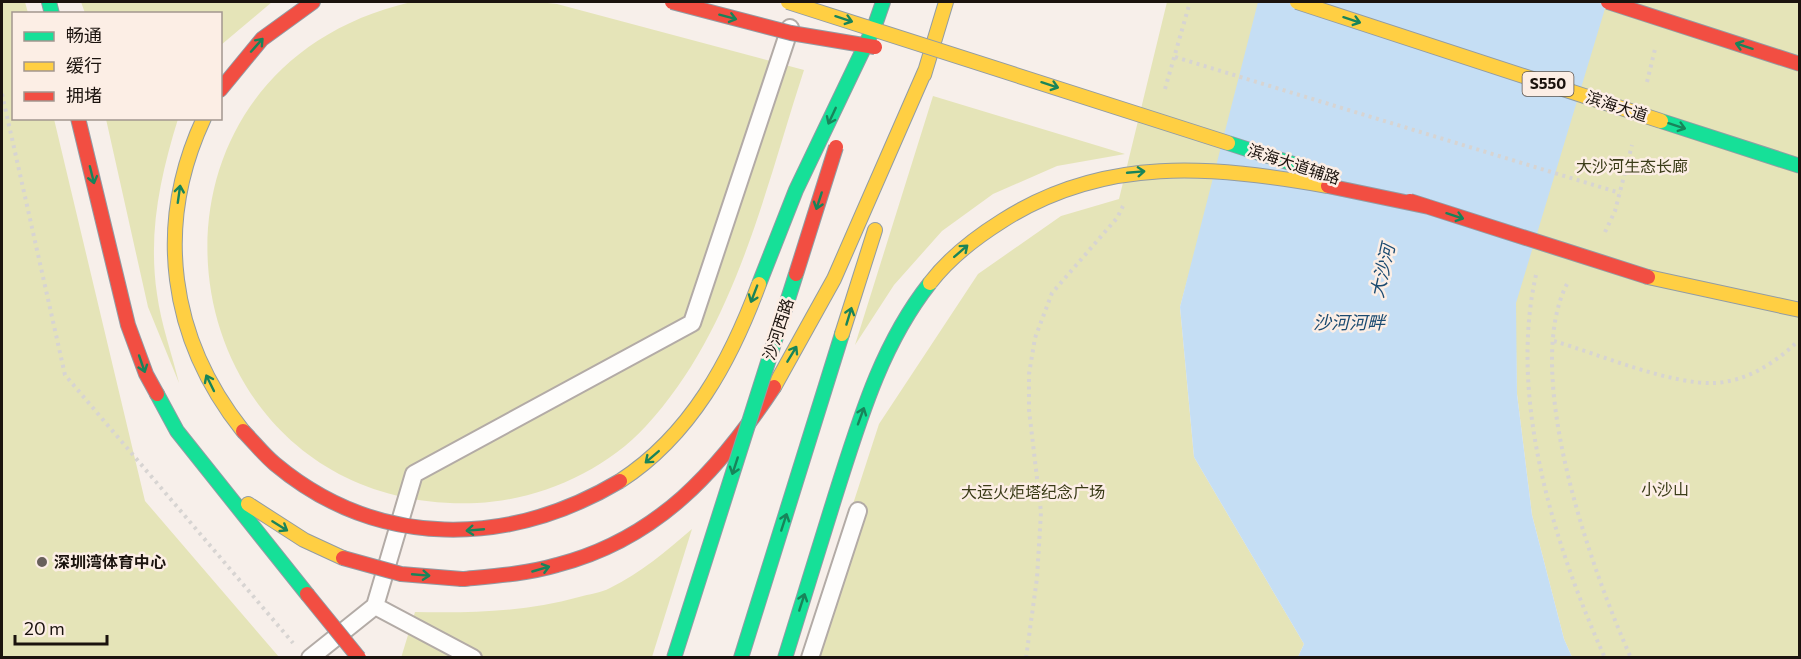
<svg xmlns="http://www.w3.org/2000/svg" width="1801" height="659" viewBox="0 0 1801 659" font-family="Commissioner,'Noto Sans SC',sans-serif">
<style>
.green{fill:#e5e4b8}
.water{fill:#c5def4}
.lines{fill:none;stroke-linecap:round;stroke-linejoin:round}
.lane-casing{stroke:#b3aba6;stroke-width:20}
.fast-casing{stroke:#929ca4;stroke-width:16}
.slow-casing{stroke:#929ca4;stroke-width:16}
.jam-casing{stroke:#929ca4;stroke-width:16}
.path{stroke:#d7d4d2;stroke-width:4;stroke-dasharray:3 4.5;stroke-linecap:butt}
.lane{stroke:#fefdfc;stroke-width:16}
.fast{stroke:#16e098;stroke-width:14}
.slow{stroke:#ffcf43;stroke-width:14}
.jam{stroke:#f24e42;stroke-width:14}
.fast-bridge-casing{stroke:#929ca4;stroke-width:16;stroke-linecap:butt}
.slow-bridge-casing{stroke:#929ca4;stroke-width:16;stroke-linecap:butt}
.jam-bridge-casing{stroke:#929ca4;stroke-width:16;stroke-linecap:butt}
.fast-bridge{stroke:#16e098;stroke-width:14}
.slow-bridge{stroke:#ffcf43;stroke-width:14}
.jam-bridge{stroke:#f24e42;stroke-width:14}
.oneway{stroke:#18845a}
.poi-dot{fill:#68605b;stroke:#fceee5;stroke-width:2}
.labels{text-anchor:middle;stroke-width:5;stroke-linejoin:round;paint-order:stroke}
.shield{fill:#fceee5;stroke:#5e554e;stroke-width:1.5}
.shield-label{font-size:15px;font-weight:bold;fill:#1b130e}
.street-label{font-size:16px;fill:#1b130e;stroke:#fceee5}
.park-label{font-size:16px;fill:#3b3c18;stroke:#fceee5}
.poi-label{font-size:16px;font-weight:bold;fill:#1b130e;stroke:#fceee5;text-anchor:start}
.water-label{font-size:18px;font-style:italic;fill:#1b4b71;stroke:#fceee5}
</style>
<rect width="100%" height="100%" fill="#f7efea"/>
<path class="green" d="M2,2h23l3,11 -14,1v104l40,1 91,382 134,156h-277z
M81,2h191l-51,43 -1,-31 -135,-1z
M411,2h127l19,2 247,66c-40,122 -69,260 -158,356 -42,46 -108,74 -169,77 -312,13 -378,-428 -66,-501z
M1167,2h632v655h-227l-8,-18 -32,-124 -15,-121 -2,-91 -307,-99 -28,103 14,150 110,187 -6,13 -495,1 76,-234 99,-150 83,-58 58,-17z
M933,96l192,58 -68,12 -64,28 -51,37 -48,54 -39,60z
M106,119h72c-18,58 -30,114 -21,175 4,30 15,60 22,89l-31,-76z
M692,529l-40,128 -251,1 14,-46c56,1 110,0 164,-15 10,-3 22,-4 31,-9 31,-15 56,-37 82,-59z"/>
<path class="water" d="M1258,2h349l-91,301 1,91 15,121 32,124 8,18h-274l6,-13 -110,-187 -14,-150z"/>
<g class="lines">
<g class="lane-casing">
<path id="lane" d="M375,606l98,52
M310,658l65,-52 39,-132 278,-151 98,-295
M810,658l48,-147"/>
</g>
<g class="fast-casing">
<path id="fast" d="M49,2l3,12
M875,25l8,-23
M157,394l20,37 130,163
M741,658l101,-324"/>
</g>
<g class="slow-casing">
<path id="slow" d="M924,75l22,-73
M204,118c-50,107 -35,220 39,313
M1648,277l152,33
M842,334l33,-104
M774,387l60,-108 91,-208
M248,504l56,36 39,18"/>
</g>
<g class="jam-casing">
<path id="jam" d="M220,90l42,-51 51,-37
M78,118l50,207 18,49 11,20
M462,579c32,-3 64,-5 95,-14 101,-26 162,-95 217,-178"/>
</g>
<path class="path" d="M1175,57l445,136
M1647,82l8,-33
M1165,89l25,-87
M2,94l63,281 228,268
M1605,232l10,-21 17,-66
M1536,275c-28,123 18,270 69,383
M1567,284c-46,89 25,287 64,374
M1554,341c44,13 117,44 161,42 32,-2 60,-20 82,-41
M1026,658l11,-80 4,-66 -12,-102v-36l6,-36 17,-45 65,-75 6,-12"/>
<use href="#lane" class="lane"/>
<use href="#fast" class="fast"/>
<use href="#slow" class="slow"/>
<use href="#jam" class="jam"/>
<g class="fast-bridge-casing">
<path id="fast-bridge" d="M1661,121l139,45
M1228,143l78,25
M759,284l37,-94 79,-165
M674,658l122,-384
M785,658c16,-53 33,-105 49,-158 24,-75 46,-154 96,-217"/>
</g>
<g class="slow-bridge-casing">
<path id="slow-bridge" d="M788,2l440,141
M1297,2l364,119
M930,283c19,-25 45,-45 72,-62 103,-66 210,-55 326,-35
M620,481c71,-46 111,-121 139,-197"/>
</g>
<g class="jam-bridge-casing">
<path id="jam-bridge" d="M672,2l119,31 84,14
M1608,2l192,62
M1328,186l101,21
M1410,201l238,76
M796,274l40,-127
M243,431c11,11 20,23 32,33 103,86 234,83 345,17
M343,558l58,16 61,5
M307,594l52,64"/>
</g>
<use href="#fast-bridge" class="fast-bridge"/>
<use href="#slow-bridge" class="slow-bridge"/>
<use href="#jam-bridge" class="jam-bridge"/>
</g>
<defs><path id="oneway-shaft" d="M-6 0H5M1.5-3L5.5 0L1.5 3" fill="none" stroke-width="1.6" stroke-linecap="round" stroke-linejoin="round" transform="scale(1.5)"/></defs>
<g class="oneway">
<use href="#oneway-shaft" transform="translate(728 17) rotate(15)"/>
<use href="#oneway-shaft" transform="translate(844 19) rotate(18)"/>
<use href="#oneway-shaft" transform="translate(1352 20) rotate(18)"/>
<use href="#oneway-shaft" transform="translate(257 45) rotate(-48)"/>
<use href="#oneway-shaft" transform="translate(1744 46) rotate(-162)"/>
<use href="#oneway-shaft" transform="translate(1050 85) rotate(18)"/>
<use href="#oneway-shaft" transform="translate(832 116) rotate(115)"/>
<use href="#oneway-shaft" transform="translate(1677 126) rotate(18)"/>
<use href="#oneway-shaft" transform="translate(1136 172) rotate(-5)"/>
<use href="#oneway-shaft" transform="translate(92 175) rotate(76)"/>
<use href="#oneway-shaft" transform="translate(179 194) rotate(-82)"/>
<use href="#oneway-shaft" transform="translate(819 201) rotate(108)"/>
<use href="#oneway-shaft" transform="translate(1455 216) rotate(18)"/>
<use href="#oneway-shaft" transform="translate(961 251) rotate(-41)"/>
<use href="#oneway-shaft" transform="translate(754 294) rotate(111)"/>
<use href="#oneway-shaft" transform="translate(849 316) rotate(-73)"/>
<use href="#oneway-shaft" transform="translate(792 354) rotate(-59)"/>
<use href="#oneway-shaft" transform="translate(142 364) rotate(71)"/>
<use href="#oneway-shaft" transform="translate(210 383) rotate(-116)"/>
<use href="#oneway-shaft" transform="translate(861 416) rotate(-70)"/>
<use href="#oneway-shaft" transform="translate(652 457) rotate(139)"/>
<use href="#oneway-shaft" transform="translate(735 466) rotate(108)"/>
<use href="#oneway-shaft" transform="translate(784 522) rotate(-72)"/>
<use href="#oneway-shaft" transform="translate(280 526) rotate(32)"/>
<use href="#oneway-shaft" transform="translate(475 530) rotate(175)"/>
<use href="#oneway-shaft" transform="translate(541 569) rotate(-16)"/>
<use href="#oneway-shaft" transform="translate(421 575) rotate(5)"/>
<use href="#oneway-shaft" transform="translate(802 602) rotate(-72)"/>
</g>
<circle class="poi-dot" cx="42" cy="562" r="6"/>
<g class="labels">
<rect class="shield" x="1522.5" y="72" width="51" height="24" rx="4.5"/>
<g class="shield-label">
<text x="1548" y="89">S550</text>
</g>
<g class="street-label">
<text transform="translate(1617 106) rotate(18)" y="6">滨海大道</text>
<text transform="translate(1294 164) rotate(18)" y="6">滨海大道辅路</text>
<text transform="translate(778 329) rotate(-72)" y="6">沙河西路</text>
</g>
<g class="park-label">
<text x="1632" y="172">大沙河生态长廊</text>
<text x="1665" y="495">小沙山</text>
<text x="1033" y="498">大运火炬塔纪念广场</text>
</g>
<g class="poi-label">
<text x="54" y="568">深圳湾体育中心</text>
</g>
<g class="water-label">
<text transform="translate(1383 271) rotate(-77)" y="6">大沙河</text>
<text x="1349" y="329">沙河河畔</text>
</g>
</g>
<rect width="1801" height="659" fill="none" stroke="#1b130e" stroke-width="6"/>
<rect x="12" y="12" width="210" height="108" fill="#fceee5" stroke="#a2968f" stroke-width="1.5"/>
<rect x="24" y="32" width="30" height="9" fill="#16e098" stroke="#a2968f" stroke-width="1.5"/>
<text x="66" y="42" font-size="18" fill="#1b130e">畅通</text>
<rect x="24" y="62" width="30" height="9" fill="#ffcf43" stroke="#a2968f" stroke-width="1.5"/>
<text x="66" y="72" font-size="18" fill="#1b130e">缓行</text>
<rect x="24" y="92" width="30" height="9" fill="#f24e42" stroke="#a2968f" stroke-width="1.5"/>
<text x="66" y="102" font-size="18" fill="#1b130e">拥堵</text>
<path d="M15 635v9h92v-9" fill="none" stroke="#1b130e" stroke-width="3"/>
<text x="24" y="635" font-size="18" fill="#1b130e" stroke="#fceee5" stroke-width="4.5" paint-order="stroke">20 m</text>
</svg>
